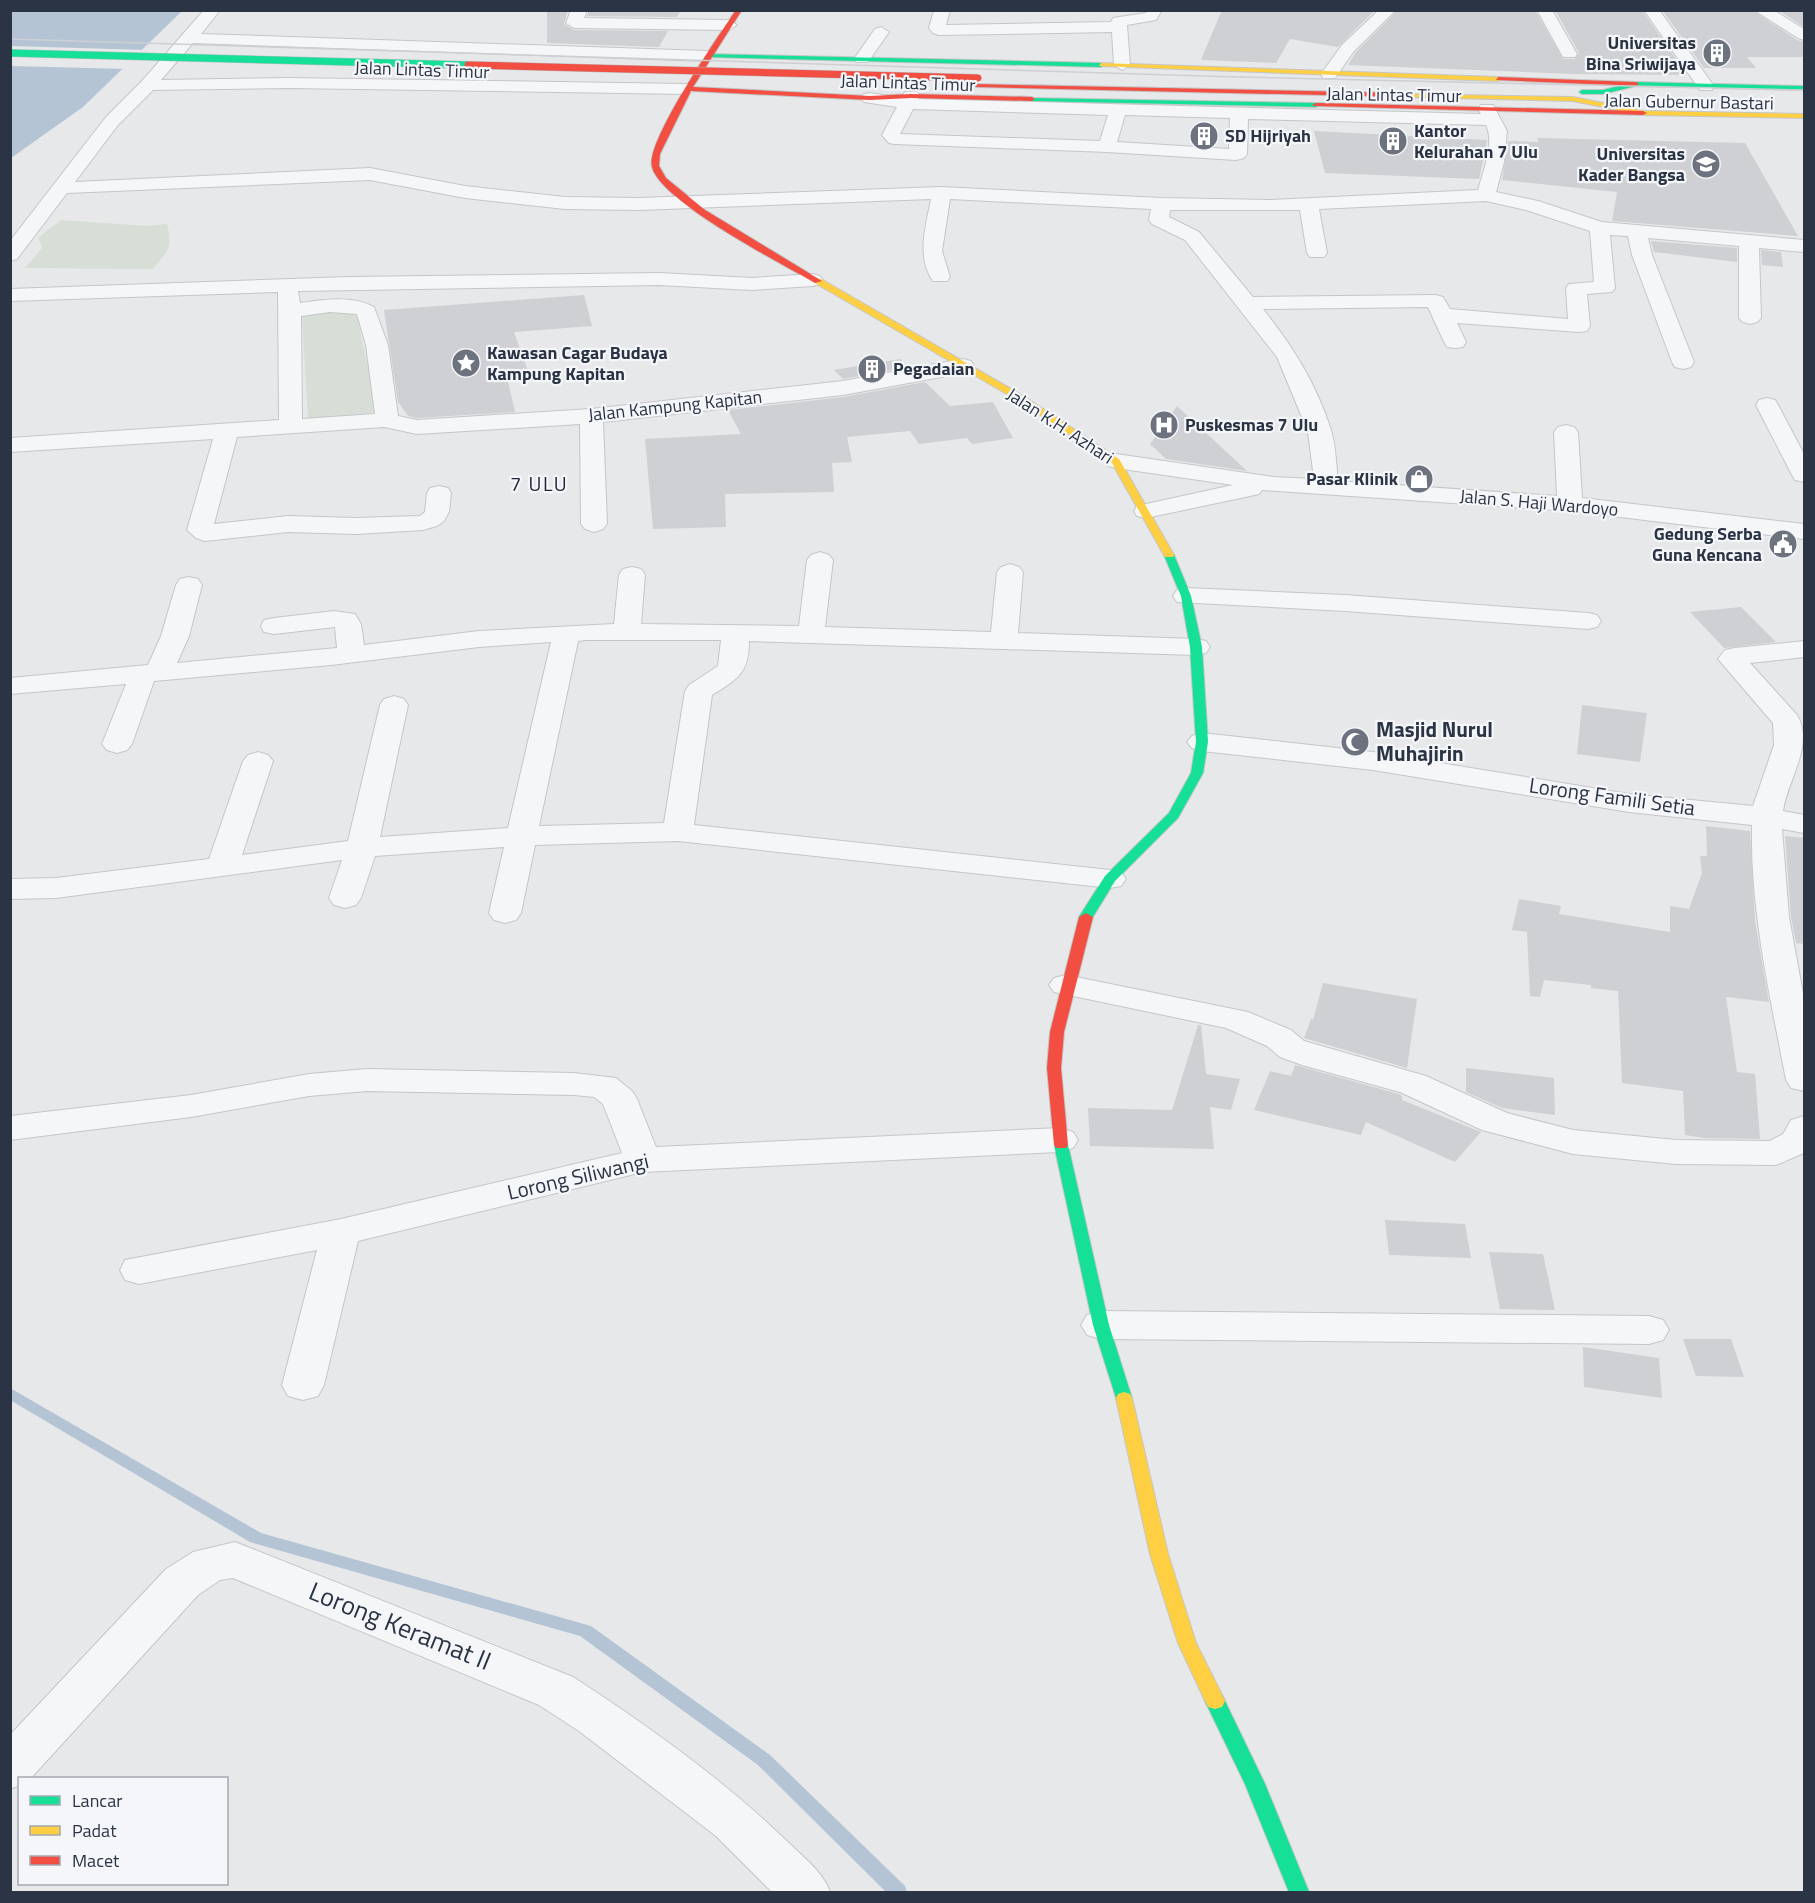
<svg xmlns="http://www.w3.org/2000/svg" width="1815" height="1903" viewBox="0 0 1815 1903" font-family="'Titillium Web',sans-serif">
<style>
.green{fill:#d6ded6}
.water{fill:#b4c4d5}
.pier{fill:#e6e8ea}
.lines{fill:none;stroke-linecap:round;stroke-linejoin:round}
.stream{fill:#b4c4d5;fill-rule:evenodd}
.building{fill:#ced0d3}
.street-casing{stroke:#c4c6c8;stroke-width:2}
.fast-casing{stroke:#c4c6c8;stroke-width:2}
.slow-casing{stroke:#c4c6c8;stroke-width:2}
.jam-casing{stroke:#c4c6c8;stroke-width:2}
.street{fill:#f5f6f7;fill-rule:evenodd}
.fast{fill:#16e098;fill-rule:evenodd}
.slow{fill:#ffcf43;fill-rule:evenodd}
.jam{fill:#f24e42;fill-rule:evenodd}
.tram{stroke:#cecfd2;stroke-width:1.5}
.fast-bridge-casing{stroke:#b8bbbf;stroke-width:8;stroke-linecap:butt}
.jam-bridge-casing{stroke:#b8bbbf;stroke-width:8;stroke-linecap:butt}
.fast-bridge{stroke:#16e098;stroke-width:7}
.jam-bridge{stroke:#f24e42;stroke-width:7}
.labels{text-anchor:middle;stroke-width:4.5;stroke-linejoin:round;paint-order:stroke}
.far-poi-label{font-size:18px;font-weight:bold;fill:#2b3445;stroke:#f4f6f9;text-anchor:start}
.far-street-label{font-size:18px;fill:#2b3445;stroke:#f4f6f9}
.far-quarter-label{font-size:20px;letter-spacing:1.5px;fill:#1d2536;stroke:#f4f6f9}
.poi-label{font-size:21px;font-weight:bold;fill:#2b3445;stroke:#f4f6f9;text-anchor:start}
.street-label{font-size:21px;fill:#2b3445;stroke:#f4f6f9}
.near-street-label{font-size:26px;fill:#2b3445;stroke:#f4f6f9}
</style>
<rect width="100%" height="100%" fill="#e6e8ea"/>
<path class="green" d="M61,220l86,6 20,-2c6,24 1,27 -14,45l-128,-1 17,-20 -4,-10z
M356,310l21,102 -69,8 -6,-105z"/>
<path class="water" d="M11,11h171l-99,96 -72,51z"/>
<path class="pier" d="M11,46l135,4 -20,19 -115,-3z"/>
<g class="lines">
<path class="stream" d="M10,1388l251,145 330,93 179,129 135,131 2,6h-21l-128,-127 -178,-129 -330,-94 -240,-142z"/>
</g>
<path class="building" d="M547,10h21l-4,14 10,6 94,1 -9,16 -112,-4z
M589,10h92l-4,7 -90,-1z
M1222,10h153l-37,37 -48,-8 -14,24 -75,-3z
M1398,10h137l28,49h12l4,-6 -24,-43h87l45,65 -114,-1 -225,-9 8,-13z
M1662,10h90l45,30 7,2v15h-57l9,11h-52z
M1778,10h26v17z
M1314,131l173,9 -1,8 -7,31 -154,-6z
M1537,138l208,5 53,93 -186,-15 5,-29 -115,-12 6,-39 31,1z
M1651,241l86,7v14l-83,-10z
M1761,250l20,2 2,15 -21,-2z
M584,295l8,31 -78,6 14,39 -22,2 9,39 -98,6 -9,-2 -10,-14 -14,-92z
M900,359l9,8 -66,12 -9,-9z
M925,382l25,24 43,-4 20,36 -41,6 -5,-6 -48,6 -9,-13 -63,6 5,25 -20,1 2,29 -109,2 1,33 -73,2 -8,-90 96,-5 -13,-24 115,-13z
M1177,406l70,65 -81,-12 -16,-15z
M1741,607l35,35 -52,6 -34,-36z
M1582,705l65,8 -7,49 -63,-8z
M1706,826l44,5 5,90 14,81 -43,-5 11,75 18,2 5,65 -56,-1 -19,-3 -2,-44 -61,-8 -4,-92 -27,-3v-3l-47,-5 -4,17 -10,-1 -3,-64 -15,-2 7,-31 42,7 -2,8 111,18v-26l19,3 13,-36 -2,-17h7z
M1785,836l19,2v106l-8,-1 -5,-26z
M1323,983l94,16 -10,69 -103,-30 7,-19 2,1z
M1198,1025h3l5,49 34,5 -9,31 -21,-3 4,42 -124,-3 -2,-38 84,2z
M1295,1065l104,29 3,2v4l79,32 -26,30 -89,-40 -5,13 -107,-25 16,-39 21,5z
M1466,1068l88,10 1,37 -53,-7 -36,-16z
M1385,1220l80,4 6,34 -82,-3z
M1489,1252l54,2 12,56 -55,-1z
M1683,1339h48l13,38 -48,-1z
M1583,1347l76,11 3,40 -78,-11z"/>
<g class="lines">
<g class="street-casing">
<path id="street" d="M204,10h16l-19,24 506,17 8,5 -8,5 -514,-18 -32,37 128,-2 399,6 8,5 -8,5 -399,-6 -136,2 -35,35 -43,57 295,-14 95,18 100,11 74,1 302,-11 220,11 110,2 207,-10c5,-18 17,-47 8,-65l-238,-6 -1,35 -3,4 -8,2 -129,-8 -212,-8 -6,-1 -7,-8 15,-28 -33,-5 -3,-4 3,-4 6,-1 31,5 4,-6h12l3,4 -2,3 563,15 -3,-5 3,-4h12l14,26 -3,31 -8,30 42,9 64,21 202,18v12l-45,-4 2,70 -4,4 -7,2 -7,-2 -4,-4v-72l-91,-8 4,17 42,107 -3,5 -8,2 -8,-2 -3,-5 -40,-107 -4,-19 -18,-1 5,53 -3,4 -25,2 3,32 -3,5 -8,1 -122,-9 9,19 -3,5 -8,1 -8,-1 -3,-5 -16,-35 -165,2c30,38 53,74 68,121 5,16 5,35 7,51l219,15 -3,-64 4,-5 8,-2 8,2 4,5 4,66 222,26v15l-234,-28 -308,-21 -3,4 -9,2 -104,22 -9,-2 -3,-5 3,-5 96,-21 -117,-17 -8,-2 -4,-5 4,-5 8,-2 157,23 41,2 -6,-47 -31,-75 -92,-117 -33,-16 -3,-4 2,-11 -201,-10 -8,52 8,26 -3,4h-14c-17,-24 -7,-55 -2,-82l-292,11 -74,-1 -100,-11 -95,-18 -303,13 -50,66 -7,2v-20l96,-124 36,-36zM913,109l195,6 -8,26 -200,-7zM1125,115l105,3 -1,31 -112,-7zM1486,201l40,9 64,21 4,51 -25,2 -3,4 2,31 -118,-10 -7,-12 -7,-2 -183,2 -54,-65 -30,-15 1,-7h130l7,43 3,4h14l3,-4 -8,-44z
M571,10h16l-3,8 145,2 8,5 -8,5 -155,-2 -8,-5z
M934,10h16l-4,15 165,-3 2,-4 33,-5 1,-3h15l-6,10 -29,5 3,40 -8,5 -8,-5 -2,-33 -173,3 -6,-2 -4,-5z
M1379,10h17l-42,41 -19,27h-12l-2,-4 21,-29z
M1537,10h15l25,44 -2,3h-12z
M1644,10h15l55,76 -2,4h-12z
M1754,10h19l31,19v11l-6,-2z
M881,27l8,5 -21,30h-12l-2,-3 2,-3 19,-27z
M659,273l93,5 61,-4 7,2 3,4 -3,4 -7,2 -61,4 -93,-5 -361,6 2,12c24,-3 52,-8 74,4l14,38 10,71 19,4 174,-11 252,-28 120,-22 8,2 3,5 -3,5 -8,2 -120,22 -240,27 4,102 -4,5 -9,3 -9,-3 -4,-5 -1,-100 -163,10 -33,-7 -147,10 -23,87 74,-8 68,2 64,-2 5,-4 2,-19 3,-5 9,-2 9,2 3,5 -2,19 -5,9 -7,5 -14,4 -67,4 -68,-2 -83,9 -9,-3 -9,-8 26,-91 -203,13v-14l269,-18 -1,-128 -268,9v-12l339,-12zM330,312l27,2 9,31 9,69 -73,5 -1,-103z
M1767,398l8,2 3,5 26,49v28l-9,-2 -3,-5 -36,-70 3,-5z
M820,552l9,3 4,5 -8,67 166,5 6,-60 4,-5 9,-3 9,3 4,5 -5,61 178,6 10,2 4,6 -4,6 -10,2 -447,-14c0,32 -11,38 -37,54l-18,130 416,45 11,2 5,7 -5,7 -11,2 -432,-47 -143,4 -14,68 -5,7 -11,3 -11,-3 -5,-7 15,-66 -129,9 -14,42 -5,7 -11,3 -11,-3 -5,-7 13,-38 -286,38 -46,1v-20l46,-1 153,-19 34,-98 5,-6 10,-3 10,3 5,6 -31,94 106,-14 32,-136 4,-6 10,-3 10,3 4,6 -28,132 128,-9 43,-186 -72,5 -148,18 -177,16 -22,63 -5,6 -10,3 -10,-3 -5,-6 24,-60 -116,10v-16l138,-13 13,-29 15,-51 4,-6 9,-2 9,2 4,6 -13,51 -12,27 160,-15 -2,-21 -61,7 -10,-2 -3,-6 3,-6 10,-2 60,-7 21,3 6,10 3,21 115,-14 135,-7 5,-49 4,-6 9,-2 9,2 4,6 -4,49 158,2 8,-66 4,-5zM586,640h135l-3,26 -29,19 -4,6 -21,132 -125,3 39,-185z
M1186,588l159,7 243,18 9,2 4,6 -4,6 -9,2 -243,-18 -168,-9 -4,-6 4,-6z
M1804,641v16l-54,6 47,52c18,29 -10,66 -14,96l21,4v18l-22,-4 7,88 15,82v92l-13,-3 -5,-8c-16,-85 -36,-169 -34,-255l-123,-13 -256,-42 -171,-19 -10,-3 -5,-6 5,-6 10,-3 171,19 256,42 124,12 21,-61 -1,-22 -55,-64 7,-9 10,-2z
M1066,975l182,37 43,18 13,11 122,35 81,37 66,17 103,10 94,1 13,-7 8,-14 13,-4v37l-28,12 -100,-1 -103,-10 -91,-24 -82,-38 -98,-27 -22,-8 -13,-11 -41,-18 -172,-36 -5,-7 5,-7z
M367,1069l207,4 42,5 16,13 5,8 19,48 404,-19 13,4 5,8 -5,8 -13,4 -417,20 -285,69 -34,144 -6,11 -15,4 -15,-4 -6,-11 35,-135 -178,34 -14,-4 -5,-10 5,-10 216,-41 281,-66 -19,-49 -9,-7 -20,-2 -207,-4 -58,5 -118,21 -181,23v-24l181,-21 118,-21z
M1101,1311l548,5 14,4 6,10 -6,10 -14,4 -548,-5 -14,-4 -6,-10 6,-10z
M235,1542l338,135c76,49 152,104 217,167 15,15 33,28 40,48h-58l-56,-56 -137,-105 -40,-26 -306,-127 -13,2 -22,15 -167,183h-11v7l-10,4v-54l156,-166 27,-17z"/>
</g>
<g class="fast-casing">
<path id="fast" d="M707,54l394,9 3,2 -3,2 -396,-10z
M1636,82l168,4v4l-168,-4 -33,8h-21l-3,-2 3,-2h21z
M1030,98l286,5 4,2 -4,2 -284,-6z
M1169,552l5,3 17,41 11,51 6,95 -5,31 -25,45 -63,63 -24,39 -5,1 -7,-4 26,-41 64,-63 22,-40 5,-31 -6,-95 -9,-51 -17,-41z
M1061,1140l5,2 2,3 41,180 23,73 -2,4 -6,2 -6,-2 -2,-4 -23,-73 -39,-180 2,-3z
M1215,1693l7,2 43,89 44,108h-20l-44,-108 -40,-83 3,-6z"/>
</g>
<g class="slow-casing">
<path id="slow" d="M1101,63l397,14 3,2 -3,2 -399,-15z
M1404,94l169,3 70,14 161,3v4l-161,-3 -70,-14 -167,-4z
M815,279h6l204,118 94,62 55,96 -1,2h-8l-1,-2 -52,-92 -93,-62 -204,-118z
M1124,1392l6,2 2,4 36,156 28,89 29,58 -3,6 -7,2 -7,-2 -30,-64 -28,-89 -34,-156 2,-4z"/>
</g>
<g class="jam-casing">
<path id="jam" d="M736,10h6l-49,77 177,9 41,-2 121,3 3,2 -3,2 -121,-3 -41,2 -179,-9 -31,63 -1,12 7,12 39,32 117,71 -7,2c-34,-20 -154,-81 -163,-116 -7,-25 67,-132 84,-157z
M1498,77l138,5 3,2 -3,2 -140,-6z
M974,84l432,9 3,2 -3,2 -430,-10z
M1316,103l327,8 4,2 -4,2 -329,-9 -2,-1z
M1086,913l7,4 -29,115 -3,36 7,77 -2,3h-10l-2,-3 -7,-77 3,-36 29,-115z"/>
</g>
<use href="#street" class="street"/>
<use href="#fast" class="fast"/>
<use href="#slow" class="slow"/>
<use href="#jam" class="jam"/>
<path class="tram" d="M10,39l1227,38 567,13"/>
<g class="fast-bridge-casing">
<path id="fast-bridge" d="M10,53l458,12"/>
</g>
<g class="jam-bridge-casing">
<path id="jam-bridge" d="M468,65l510,13"/>
</g>
<use href="#fast-bridge" class="fast-bridge"/>
<use href="#jam-bridge" class="jam-bridge"/>
</g>
<defs>
<g id="building-disc" transform="scale(1.5)"><circle r="9.5" fill="#6c737f" stroke="#f4f6f9"/><path d="M-4-6H4V6H1V3H-1V6H-4ZM-2.5-4.3h1.7v1.8h-1.7ZM.8-4.3h1.7v1.8H.8ZM-2.5-1h1.7V.8h-1.7ZM.8-1h1.7V.8H.8Z" fill="#fff"/></g>
<g id="university-disc" transform="scale(1.5)"><circle r="9.5" fill="#6c737f" stroke="#f4f6f9"/><path d="M0-5L7-2L0 1L-7-2ZM-4 1L0 2.5L4 1V4Q0 6-4 4Z" fill="#fff"/></g>
<g id="sight-disc" transform="scale(1.5)"><circle r="9.5" fill="#6c737f" stroke="#f4f6f9"/><path d="M0-6L1.8-2.2L6-1.7L2.9 1.2L3.7 5.4L0 3.3L-3.7 5.4L-2.9 1.2L-6-1.7L-1.8-2.2Z" fill="#fff"/></g>
<g id="hospital-disc" transform="scale(1.5)"><circle r="9.5" fill="#6c737f" stroke="#f4f6f9"/><path d="M-5-5h3v3.5h4V-5h3V5h-3V1.5h-4V5h-3Z" fill="#fff"/></g>
<g id="shop-disc" transform="scale(1.5)"><circle r="9.5" fill="#6c737f" stroke="#f4f6f9"/><path d="M-5-2.5h2.3a2.7 3.5 0 0 1 5.4 0H5L5.5 6h-11ZM-1.5-2.5h3a1.5 2.3 0 0 0-3 0Z" fill="#fff"/></g>
<g id="civic-disc" transform="scale(1.5)"><circle r="9.5" fill="#6c737f" stroke="#f4f6f9"/><path d="M-.6-6.5H3V-4.5H.6V-3L4-1V1h2V6H-6V1h2V-1L-.6-3ZM-1.2 2.5V6h2.4V2.5Z" fill="#fff"/></g>
<g id="mosque-disc" transform="scale(1.5)"><circle r="9.5" fill="#6c737f" stroke="#f4f6f9"/><path d="M3.5-4.9A6 6 0 1 0 3.5 4.9A5 5 0 1 1 3.5-4.9Z" fill="#fff"/></g>
</defs>
<g fill-rule="evenodd">
<use href="#building-disc" x="1717" y="53"/>
<use href="#building-disc" x="1204" y="136"/>
<use href="#building-disc" x="1393" y="141"/>
<use href="#university-disc" x="1706" y="164"/>
<use href="#sight-disc" x="466" y="363"/>
<use href="#building-disc" x="872" y="369"/>
<use href="#hospital-disc" x="1164" y="425"/>
<use href="#shop-disc" x="1419" y="479"/>
<use href="#civic-disc" x="1783" y="544"/>
<use href="#mosque-disc" x="1355" y="742"/>
</g>
<g class="labels">
<g class="far-poi-label">
<text x="1696" y="49" text-anchor="end">Universitas<tspan x="1696" dy="21">Bina Sriwijaya</tspan></text>
<text x="1414" y="137">Kantor<tspan x="1414" dy="21">Kelurahan 7 Ulu</tspan></text>
<text x="1225" y="142">SD Hijriyah</text>
<text x="1685" y="160" text-anchor="end">Universitas<tspan x="1685" dy="21">Kader Bangsa</tspan></text>
<text x="487" y="359">Kawasan Cagar Budaya<tspan x="487" dy="21">Kampung Kapitan</tspan></text>
<text x="893" y="375">Pegadaian</text>
<text x="1185" y="431">Puskesmas 7 Ulu</text>
<text x="1398" y="485" text-anchor="end">Pasar Klinik</text>
<text x="1762" y="540" text-anchor="end">Gedung Serba<tspan x="1762" dy="21">Guna Kencana</tspan></text>
</g>
<g class="far-street-label">
<text transform="translate(422 70) rotate(2)" y="6">Jalan Lintas Timur</text>
<text transform="translate(908 83) rotate(2)" y="6">Jalan Lintas Timur</text>
<text transform="translate(1394 95) rotate(1)" y="6">Jalan Lintas Timur</text>
<text transform="translate(1689 102) rotate(1)" y="6">Jalan Gubernur Bastari</text>
<text transform="translate(675 406) rotate(-6)" y="6">Jalan Kampung Kapitan</text>
<text transform="translate(1060 426) rotate(33)" y="6">Jalan K.H. Azhari</text>
<text transform="translate(1539 503) rotate(5)" y="6">Jalan S. Haji Wardoyo</text>
</g>
<g class="far-quarter-label">
<text x="539" y="491">7 ULU</text>
</g>
<g class="poi-label">
<text x="1376" y="737">Masjid Nurul<tspan x="1376" dy="24">Muhajirin</tspan></text>
</g>
<g class="street-label">
<text transform="translate(1612 797) rotate(8)" y="7">Lorong Famili Setia</text>
<text transform="translate(578 1177) rotate(-13)" y="7">Lorong Siliwangi</text>
</g>
<g class="near-street-label">
<text transform="translate(400 1626) rotate(22)" y="9">Lorong Keramat II</text>
</g>
</g>
<rect width="1815" height="1903" fill="none" stroke="#2b3445" stroke-width="24"/>
<rect x="18" y="1777" width="210" height="108" fill="#f4f6f9" stroke="#a4a8b1" stroke-width="1.5"/>
<rect x="30" y="1796" width="30" height="9" fill="#16e098" stroke="#a4a8b1" stroke-width="1.5"/>
<text x="72" y="1807" font-size="18" fill="#2b3445">Lancar</text>
<rect x="30" y="1826" width="30" height="9" fill="#ffcf43" stroke="#a4a8b1" stroke-width="1.5"/>
<text x="72" y="1837" font-size="18" fill="#2b3445">Padat</text>
<rect x="30" y="1856" width="30" height="9" fill="#f24e42" stroke="#a4a8b1" stroke-width="1.5"/>
<text x="72" y="1867" font-size="18" fill="#2b3445">Macet</text>
</svg>
